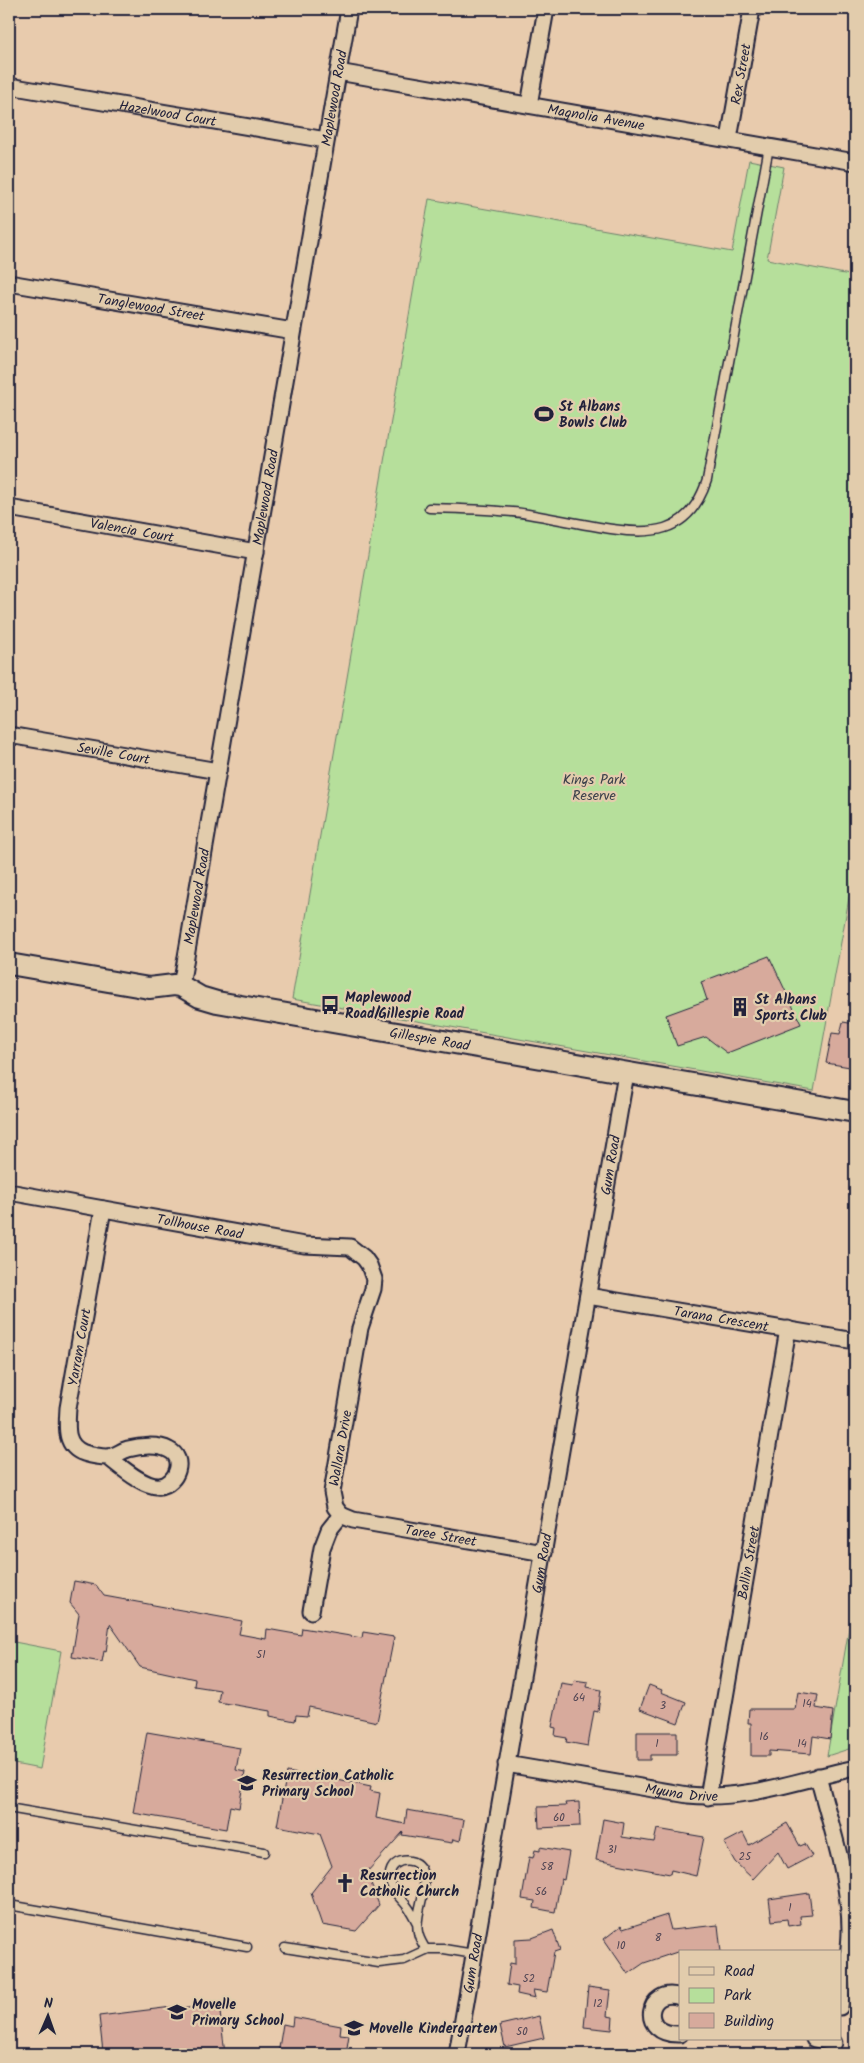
<svg xmlns="http://www.w3.org/2000/svg" width="864" height="2063" viewBox="0 0 864 2063" font-family="Kalam,sans-serif">
<style>
.green{fill:#b6df9b;stroke:#6c806b}
.building{fill:#d7aa9c;stroke:#22223b}
.lines{fill:none;stroke-linecap:round;stroke-linejoin:round}
.service-casing{stroke:#22223b;stroke-width:11}
.minor-casing{stroke:#22223b;stroke-width:19}
.tertiary-casing{stroke:#22223b;stroke-width:24}
.service{stroke:#e2ccac;stroke-width:8}
.minor{stroke:#e2ccac;stroke-width:15}
.tertiary{stroke:#e2ccac;stroke-width:20}
.labels{text-anchor:middle;stroke-width:4.5;stroke-linejoin:round;paint-order:stroke}
.number-label{font-size:11px;fill:#4f4453}
.street-label{font-size:14px;fill:#22223b;stroke:#e2ccac}
.poi-label{font-size:14px;font-weight:bold;fill:#22223b;stroke:#e2ccac;text-anchor:start}
.park-label{font-size:14px;fill:#383e49;stroke:#e2ccac}
</style>
<rect width="100%" height="100%" fill="#e8cbad"/>
<filter id="ink" filterUnits="userSpaceOnUse"><feTurbulence type="fractalNoise" baseFrequency=".02" numOctaves="2"/><feDisplacementMap in="SourceGraphic" scale="10" xChannelSelector="R" yChannelSelector="G"/><feConvolveMatrix kernelMatrix="1 2 1 2 8 2 1 2 1" color-interpolation-filters="sRGB"/></filter>
<g filter="url(#ink)">
<path class="green" d="M749,160l35,7 -17,92 88,17v589l-41,226 -522,-92 137,-800 303,53z
M855,1593v154l-28,9z
M9,1641l52,10 -21,118 -31,-6z"/>
<path class="building" d="M769,956l32,68 -74,29 -21,-16 -29,9 -11,-31 41,-15 -6,-18z
M843,1022l12,2v40l-4,-1 -1,4 -24,-4 6,-30 8,1z
M74,1581l22,4 8,11 138,25 -3,13 27,5 1,-10 34,6 1,-7 60,10 1,-6 31,5 -17,85 -68,-15 -2,9 -11,-1 -1,6 -25,-5v-5l-52,-9 2,-12 -26,-4 1,-7 -55,-12 -30,-43 -4,28 -2,-1 -2,11 -30,-5 7,-43 -9,-11z
M574,1680l14,2 -1,5 14,3 -3,22 -4,-1 -6,35 -22,-4 1,-4 -12,-2 1,-8 -4,-1 9,-44 12,2z
M649,1685l13,5 -1,2 25,10 -8,21 -38,-14z
M798,1692l20,3 -2,13 17,3 -3,28 -17,-3 -2,18 -42,-3v5h-18v-33h-3l1,-14h46z
M147,1732l93,16 -4,22 9,2 -6,36 -9,-2 -4,23 -93,-16z
M637,1732h40v23h-27v5h-13z
M287,1772l35,6 1,-1 48,10 -1,4 10,2 -4,25 29,6 2,-14 57,10 -4,21 -7,-2 -1,4 -50,-8 1,-3 -36,40 12,33 -23,26 -34,-6 -11,-32 21,-27 -12,-32 -43,-8z
M579,1802l1,24 -41,2 -1,-21 28,-1 -1,-3z
M603,1819l21,4 -2,14 32,5 3,-13 47,8 -8,39 -25,-6 -1,4 -74,-14z
M787,1823l13,23 5,-2 7,12 -25,13 -9,-17 -25,27 -18,-17 -11,-19 19,-10 6,12z
M540,1847l29,5 -5,28 -3,-1 -6,33 -21,-4 1,-7 -13,-2 7,-42 4,1 2,-8 5,1z
M809,1893l3,22 -12,1 1,8 -13,2 -1,-7 -15,2 -3,-22z
M667,1915l4,15 47,-5 3,27h-44l-33,11 -16,11 -24,-35 17,-13 2,3z
M553,1930l7,20 -6,2 -7,40 -14,-2 2,8 -18,-4 1,-7 -11,-2 3,-22 5,1v-25l17,-1z
M588,1987l22,3 -3,26 6,1 -1,13 -28,-3z
M219,2004l6,50h-92l-1,-5 -29,3 -4,-36 73,-9v3z
M539,2016l5,22 -39,9 -5,-22z
M293,2017l48,9 -1,8 9,1 -3,19h-68l5,-30 9,2z"/>
<g class="lines">
<g class="service-casing">
<path id="service" d="M429,508c33,1 67,1 99,6 24,4 47,9 71,13 50,9 90,9 108,-47l62,-333
M14,1809l250,43
M9,1905l238,42
M417,1923c-3,-6 -6,-12 -10,-17 -6,-8 -13,-12 -16,-22 -8,-24 23,-32 31,-13 8,16 -8,43 -4,61 1,7 5,12 8,18
M285,1948l94,15 25,-3 24,-11h16l30,5"/>
</g>
<g class="minor-casing">
<g id="minor">
<path id="s1" d="M338,72l517,90"/>
<path id="s2" d="M9,86l317,54"/>
<path d="M529,105l17,-96"/>
<path id="s3" d="M729,139l23,-130"/>
<path id="s4" d="M9,283l284,48"/>
<path id="s5" d="M9,508l247,44"/>
<path id="s6" d="M9,735l209,36"/>
<path id="s7" d="M181,986l168,-977"/>
<path id="s8" d="M9,1192l295,53 46,2 14,11 5,7 5,14 -1,10 -13,39 -28,164 3,15 6,8 -12,15 -7,18 -11,63"/>
<path d="M103,1209l-35,199c-1,18 -4,38 16,45 7,2 16,4 23,4 7,0 14,-6 21,-8 12,-3 30,-5 41,1 17,8 8,34 -9,36 -16,2 -40,-20 -52,-29"/>
<path id="s9" d="M588,1296l267,45"/>
<path id="s10" d="M341,1515l12,5 191,33"/>
<path id="s11" d="M506,1764l182,31c59,6 110,-15 167,-27"/>
<path d="M818,1776c12,48 32,105 32,154 0,26 -6,51 -10,77"/>
<path id="s12" d="M708,1797l80,-468"/>
<path d="M680,1997c-33,-12 -43,39 0,37"/>
<path d="M814,2039l20,4"/>
<path id="s13" d="M457,2054l169,-981"/>
</g>
</g>
<g class="tertiary-casing">
<g id="tertiary">
<path id="s14" d="M9,964l140,24 25,-3 7,1 19,11 17,5 638,110"/>
</g>
</g>
<use href="#service" class="service"/>
<use href="#minor" class="minor"/>
<use href="#tertiary" class="tertiary"/>
</g>
</g>
<defs>
<g id="stadium-bare" transform="scale(1.5)"><path d="M0-5a6.5 5 0 1 0 0 10a6.5 5 0 1 0 0-10ZM-3.5-1.8h7v3.6h-7Z" fill="#22223b" stroke="#e2ccac" stroke-width="2.5" paint-order="stroke"/></g>
<g id="bus-bare" transform="scale(1.5)"><path d="M-5-6H5V4H4V6H2V4H-2V6H-4V4H-5ZM-3.5-4V0h7V-4ZM-3.5 1.2v1.5H-2V1.2ZM2 1.2v1.5H3.5V1.2Z" fill="#22223b" stroke="#e2ccac" stroke-width="2.5" paint-order="stroke"/></g>
<g id="building-bare" transform="scale(1.5)"><path d="M-4-6H4V6H1V3H-1V6H-4ZM-2.5-4.3h1.7v1.8h-1.7ZM.8-4.3h1.7v1.8H.8ZM-2.5-1h1.7V.8h-1.7ZM.8-1h1.7V.8H.8Z" fill="#22223b" stroke="#e2ccac" stroke-width="2.5" paint-order="stroke"/></g>
<g id="school-bare" transform="scale(1.5)"><path d="M0-5L7-2L0 1L-7-2ZM-4 1L0 2.5L4 1V4Q0 6-4 4Z" fill="#22223b" stroke="#e2ccac" stroke-width="2.5" paint-order="stroke"/></g>
<g id="church-bare" transform="scale(1.5)"><path d="M-1.2-6h2.4v3.5h3.3v2.4h-3.3V6h-2.4V-.1h-3.3v-2.4h3.3Z" fill="#22223b" stroke="#e2ccac" stroke-width="2.5" paint-order="stroke"/></g>
</defs>
<g fill-rule="evenodd">
<use href="#stadium-bare" x="544" y="414"/>
<use href="#bus-bare" x="330" y="1005"/>
<use href="#building-bare" x="740" y="1007"/>
<use href="#school-bare" x="247" y="1783"/>
<use href="#church-bare" x="345" y="1883"/>
<use href="#school-bare" x="177" y="2012"/>
<use href="#school-bare" x="354" y="2028"/>
</g>
<g class="labels">
<g class="number-label">
<text x="261" y="1658">51</text>
<text x="579" y="1701">64</text>
<text x="807" y="1707">14</text>
<text x="663" y="1709">3</text>
<text x="764" y="1740">16</text>
<text x="657" y="1747">1</text>
<text x="802" y="1747">14</text>
<text x="559" y="1821">60</text>
<text x="612" y="1853">31</text>
<text x="745" y="1860">25</text>
<text x="547" y="1870">58</text>
<text x="541" y="1895">56</text>
<text x="790" y="1911">1</text>
<text x="658" y="1941">8</text>
<text x="621" y="1949">10</text>
<text x="529" y="1982">52</text>
<text x="598" y="2007">12</text>
<text x="522" y="2035">50</text>
</g>
<g class="street-label">
<text dy="5" stroke="none"><textPath href="#s3" startOffset="66">Rex Street</textPath></text>
<text dy="5" stroke="none"><textPath href="#s7" startOffset="901">Maplewood Road</textPath></text>
<text dy="5" stroke="none"><textPath href="#s2" startOffset="161">Hazelwood Court</textPath></text>
<text dy="5" stroke="none"><textPath href="#s1" startOffset="262">Magnolia Avenue</textPath></text>
<text dy="5" stroke="none"><textPath href="#s4" startOffset="144">Tanglewood Street</textPath></text>
<text dy="5" stroke="none"><textPath href="#s7" startOffset="496">Maplewood Road</textPath></text>
<text dy="5" stroke="none"><textPath href="#s5" startOffset="125">Valencia Court</textPath></text>
<text dy="5" stroke="none"><textPath href="#s6" startOffset="106">Seville Court</textPath></text>
<text dy="5" stroke="none"><textPath href="#s7" startOffset="91">Maplewood Road</textPath></text>
<text dy="5" stroke="none"><textPath href="#s14" startOffset="430">Gillespie Road</textPath></text>
<text dy="5" stroke="none"><textPath href="#s13" startOffset="902">Gum Road</textPath></text>
<text dy="5" stroke="none"><textPath href="#s8" startOffset="194">Tollhouse Road</textPath></text>
<text dy="5" stroke="none"><textPath href="#s9" startOffset="135">Tarana Crescent</textPath></text>
<text transform="translate(79 1347) rotate(-80)" y="5">Yarram Court</text>
<text transform="translate(340 1448) rotate(-80)" y="5">Wallara Drive</text>
<text dy="5" stroke="none"><textPath href="#s10" startOffset="102">Taree Street</textPath></text>
<text dy="5" stroke="none"><textPath href="#s13" startOffset="498">Gum Road</textPath></text>
<text dy="5" stroke="none"><textPath href="#s12" startOffset="238">Ballin Street</textPath></text>
<text dy="5" stroke="none"><textPath href="#s11" startOffset="178">Myuna Drive</textPath></text>
<text dy="5" stroke="none"><textPath href="#s13" startOffset="92">Gum Road</textPath></text>
</g>
<g class="poi-label">
<text x="559" y="411">St Albans<tspan x="559" dy="16">Bowls Club</tspan></text>
<text x="345" y="1002">Maplewood<tspan x="345" dy="16">Road/Gillespie Road</tspan></text>
<text x="755" y="1004">St Albans<tspan x="755" dy="16">Sports Club</tspan></text>
<text x="262" y="1780">Resurrection Catholic<tspan x="262" dy="16">Primary School</tspan></text>
<text x="360" y="1880">Resurrection<tspan x="360" dy="16">Catholic Church</tspan></text>
<text x="192" y="2009">Movelle<tspan x="192" dy="16">Primary School</tspan></text>
<text x="369" y="2033">Movelle Kindergarten</text>
</g>
<g class="park-label">
<text x="594" y="784">Kings Park<tspan x="594" dy="16">Reserve</tspan></text>
</g>
</g>
<rect width="864" height="2063" fill="none" stroke="#e2ccac" stroke-width="30"/>
<rect x="15" y="15" width="834" height="2033" fill="none" stroke="#22223b" stroke-width="2" filter="url(#ink)"/>
<rect x="679" y="1950" width="162" height="90" fill="#e2ccac" stroke="#95887f"/>
<rect x="689" y="1967" width="25" height="8" fill="#e2ccac" stroke="#95887f"/>
<text x="724" y="1976" font-size="15" fill="#22223b">Road</text>
<rect x="689" y="1988" width="25" height="15" fill="#b6df9b" stroke="#95887f"/>
<text x="724" y="2000" font-size="15" fill="#22223b">Park</text>
<rect x="689" y="2013" width="25" height="15" fill="#d7aa9c" stroke="#95887f"/>
<text x="724" y="2026" font-size="15" fill="#22223b">Building</text>
<g transform="translate(48 2016) rotate(2)" stroke="#e2ccac" stroke-width="4" paint-order="stroke">
<path d="M0-4L9 19L0 12L-9 19Z" fill="#22223b"/>
<text y="-8" font-size="14" font-weight="bold" text-anchor="middle" fill="#22223b">N</text>
</g>
</svg>
